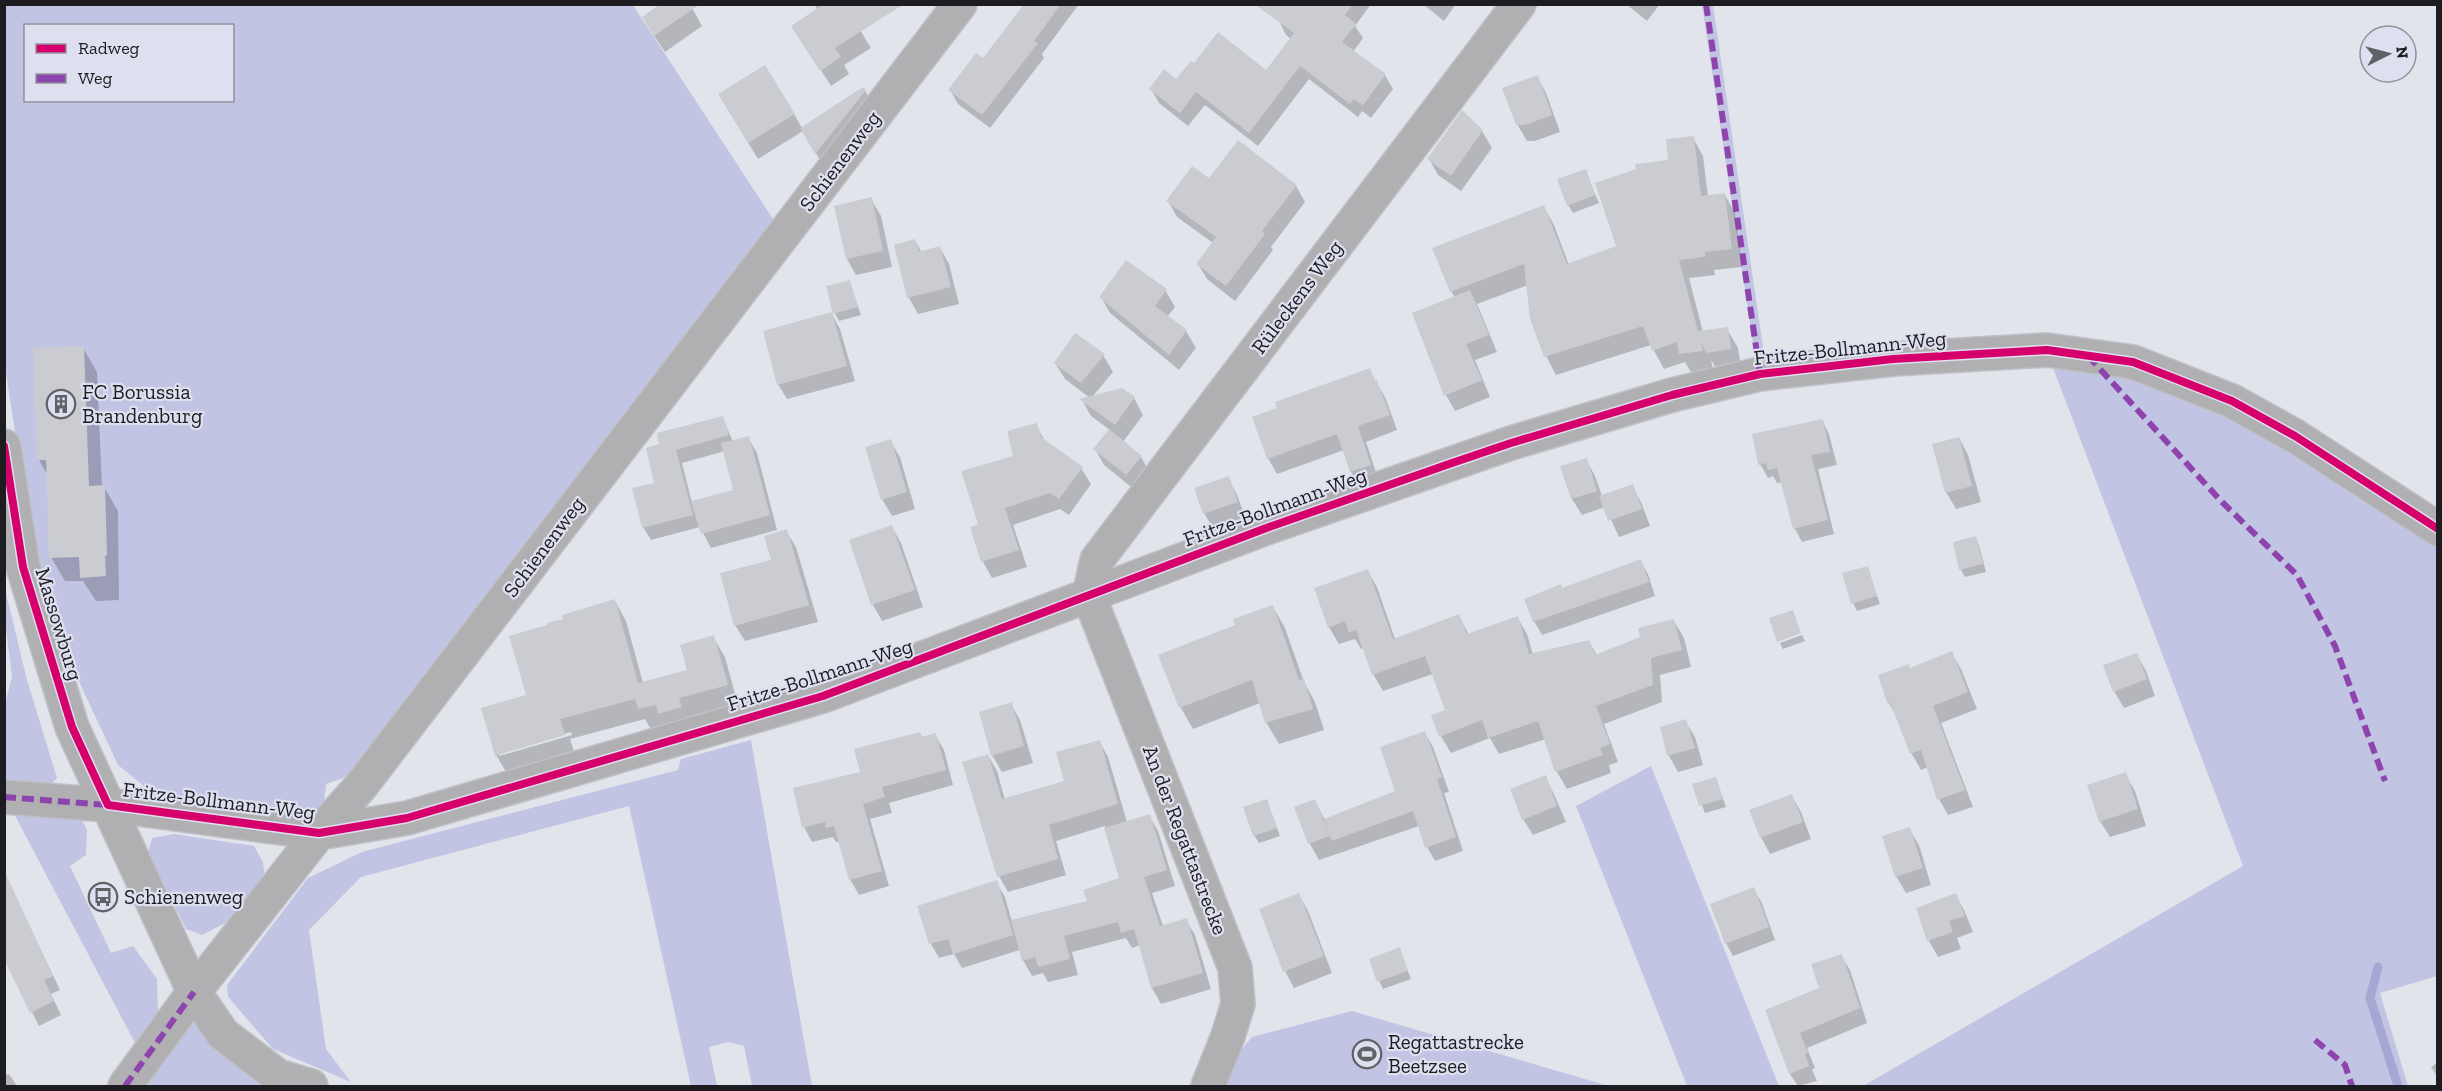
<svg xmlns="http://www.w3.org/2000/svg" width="2442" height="1091" viewBox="0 0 2442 1091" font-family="'Zilla Slab',serif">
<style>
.green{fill:#c2c4e4;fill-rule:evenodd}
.shadow{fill:#0003;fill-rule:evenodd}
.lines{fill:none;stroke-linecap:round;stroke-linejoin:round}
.stream{stroke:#a6a7d2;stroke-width:9}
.building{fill:#cbccd2}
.minor-casing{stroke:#bfc1c7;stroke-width:36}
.minor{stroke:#b0b0b3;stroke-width:33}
.quiet{stroke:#8e44ad;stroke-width:6;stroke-dasharray:12 6;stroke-linecap:butt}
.cycleway-casing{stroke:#dfe0ef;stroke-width:11}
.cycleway{stroke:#d6006c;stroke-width:8}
.labels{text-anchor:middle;stroke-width:4.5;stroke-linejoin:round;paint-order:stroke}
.street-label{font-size:21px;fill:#1c1c21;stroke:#dfe0ef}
.poi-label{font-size:21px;fill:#1c1c21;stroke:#dfe0ef;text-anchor:start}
</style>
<rect width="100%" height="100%" fill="#e2e4ec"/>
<path class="green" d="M4,5h629l140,214 -409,552 -38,13 -4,41 -142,-22 -35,-16 -27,-22 -57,-122 -25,-72 -31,-205zM26,26h206v74h-206z
M1702,5h11l52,356 -9,2z
M2050,360l83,12 95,39 209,129v436l-57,17 28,93h-545l380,-220z
M5,589l22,91 30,98 -14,15 -38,-6v-83l7,-27 -7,-56z
M751,740l61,346h-60l-8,-40 -15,-4 -20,5 8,39h-26l-62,-280 -268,71 -52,53 17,119 25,33 -78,-33 -45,-52 -1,-12 81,-107 54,-26 316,-82 3,-11z
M1651,766l128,320h-92l-111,-280z
M13,812l66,2 8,16 -1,25 -16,11 41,87 22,-7 24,33 1,35 37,7 68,65h-117l7,-9z
M174,834l80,12 9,16 2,19 -40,42 -23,12 -16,-6 -38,-76 4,-15z
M1352,1011l257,75h-390l5,-16 28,-33z"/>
<path class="shadow" d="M690,4l12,22 -37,26 -12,-18z
M814,4h30l27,44 -27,17 5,9 -18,12 -28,-44 15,-32z
M1033,4h46l-37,50 2,4 -54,70 -32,-24 -8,-14 33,-30z
M1291,4h80l-16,22 8,12 -10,14 32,23 8,14 -22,29 -9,-7 -4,6 -49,-38 -51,67 -53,-41 -17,21 -29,-23 -8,-14 26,-8 90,-9 24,-33 -5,-4 -7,-14z
M1423,4h33l-12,17z
M1626,4h34l-13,17z
M1537,77l9,16 14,39 -25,9h-8l-10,-17z
M865,91l5,8 -50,61 -17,-29 -45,28 -29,-48 65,3 8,14z
M1482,131l10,17 -31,43 -23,-16 -9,-16z
M1693,138l10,18 5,41 17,-2 10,18 7,54 -28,3 1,5 -26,3 14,54 24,-3 11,19 3,19 -23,4 -7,-11 2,9 -22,3 -6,-10 -21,7 -13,-24 -95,30 -10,-19 -18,-71 -51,19 20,48 -22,8 15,37 -35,14 -9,-16 9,-98 -4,-6 93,-84 10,18 15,40 49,-18 52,-86z
M1585,171l14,32 -26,10 -5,-8z
M1209,180l87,6 9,16 -34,45 2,3 -38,51 -28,-22 -9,-15 15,-21 -36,-26 -9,-16z
M871,199l10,17 11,51 -36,8 -9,-16z
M915,241l7,12 18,-5 9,16 10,40 -41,10 -9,-16 -14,-52z
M849,281l12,34 -22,6 -4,-8z
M1165,290l10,17 -8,10 19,14 10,17 -17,22 -69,-57 -9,-16z
M832,314l8,15 15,52 -68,18 -9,-15z
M83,348l14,24 5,115h2l14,24 1,89 -23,1 -13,-20h-18l-14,-24 -3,-81 -9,-16z
M1103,355l10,17 -21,25 42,1 9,17 -20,27 18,15 9,16 -14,18 -32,-26 -9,-16 15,-19 -19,-14 -9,-16 8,-2 -25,-19 -10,-16z
M1369,370l16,27 12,33 -31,12 13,39 -19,6 -9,-15 -7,-22 -67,24 -9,-16z
M723,418l10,24 15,-4 9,15 20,77 -66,18 -11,-21 -49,13 -8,-13 13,-43 5,-39zM725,451l10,40 -43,12 -10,-40z
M1822,420l7,14 8,31 -19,4 16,65 -32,8 -7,-13 -12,-47 -6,1 -4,-7 -5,2 -8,-14z
M1036,425l9,16 36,27 10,16 -22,31 -9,-6 -47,16 14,42 -35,11 -9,-16 -11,-34 8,-3 35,-68z
M1959,438l9,17 13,47 -25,7 -10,-17z
M890,441l10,16 15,52 -23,7 -10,-17z
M1586,459l9,17 7,20 30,-10 9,16 9,24 -31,11 -14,-30 -23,8 -10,-16 -10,-32z
M1228,478l9,17 9,24 -32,11 -10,-17z
M892,527l9,16 22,64 -41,14 -9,-16 -22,-64z
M786,531l10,16 22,75 -73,19 -10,-16 38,-64z
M1975,538l4,7 7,27 -21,5 -4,-7 -7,-27z
M1640,561l8,13 7,22 -113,39 -8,-14 28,-31z
M1867,567l13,37 -23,7 -4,-8z
M1367,570l10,17 18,52 64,-23 10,19 48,-18 10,17 6,21 56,-14 8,15 45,-18 32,-17 10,17 7,29 -31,8 2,27 -58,22 14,38 -9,3 2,8 -44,16 -10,-17 -11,-33 -47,15 -9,-16 -39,15 -10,-17 6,-25 -14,-37 -50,17 -10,-17 -9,-26 -3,1 -6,-10 -16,5 -10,-17z
M615,601l11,20 17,62 46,-12 24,-34 12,20 13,48 -49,13 3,9 -21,6 -5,-9 -16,4 -5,-9 -75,20 5,16 -67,20 -12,-20 32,-59 21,-70zM571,732l1,3 -73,21v-3z
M1273,607l12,21 19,54 11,20 9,28 -45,14 -13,-22 -6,-19 -67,26 -12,-21 -21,-52 77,-30z
M1802,635l3,6 -22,8 -3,-6z
M1951,652l10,17 16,40 -36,14 32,84 -25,8 -9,-16 -11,-32 -7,3 -9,-16 -14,-36 -10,-16z
M2137,655l9,16 9,25 -31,12 -10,-17z
M1011,704l9,16 13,43 -31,9 -10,-17z
M1685,721l10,16 8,28 -25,7 -9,-16 -7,-28z
M920,733l2,5 13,-3 9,15 9,35 -64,18 3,10 -22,6 19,67 -30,9 -9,-16 -10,-37h-4l-3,-5 -21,5 -8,-15 58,-54z
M1425,733l8,14 16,45 -5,1 19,58 -28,10 -8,-14 -8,-21 -100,34 -9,-16 -14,-36 19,-7 10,19 72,-29z
M1099,741l9,16 19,65 22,-6 9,15 17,55 -23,7 11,33 23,-6 9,15 16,54 -50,15 -9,-16 -12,-43 -8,3 -6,-10 -54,14 6,23 -30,7 -5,-9 -11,3 -9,-16 -3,-10 -58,18 -8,-14 -15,4 -8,-14 -12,-37 77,-25 9,15 7,25 77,-20 32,-23 -16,-53 -49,15 10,34 -58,17 -9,-16 -11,-121 9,16 8,29 61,-18z
M2125,774l10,17 11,35 -36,11 -10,-16z
M1545,777l9,17 12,28 -33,13 -10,-16z
M1716,779l10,28 -21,6 -11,-28z
M1792,796l9,16 10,27 -41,15 -9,-17z
M1267,801l13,35 -21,7 -5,-8z
M1909,829l10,16 12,40 -25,8 -10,-17z
M1753,889l8,12 14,39 -42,16 -7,-13z
M14,894l46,96 -9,4 10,21 -22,11 -35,-71z
M1299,895l9,16 24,62 -38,15 -9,-17z
M1956,895l9,17 8,20 -16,6 4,11 -23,8 -9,-16 -11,-32z
M1399,949l12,30 -28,10 -4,-8z
M1841,956l9,14 17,53 -60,25 8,20 -3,1 5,12 -19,5 -8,-12 -23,-63 54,-22z
M2438,1062v16l-7,-11z
M9,1074l8,12h-13v-11z"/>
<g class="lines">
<path class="stream" d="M2378,967l-8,31 28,88"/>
</g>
<path class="building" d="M660,4h40l-46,32 -12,-19z
M824,4h80l-69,44 6,9 -21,14 -29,-45z
M1024,4h37l-27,37 4,2 -56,72 -34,-25 28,-37 7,5z
M1254,4h99l-8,11 11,9 -14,18 44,32 -23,31 -9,-6 -4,5 -50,-38 -51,67 -53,-41 -16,21 -31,-24 15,-20 12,10 15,-18 3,2 24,-31 48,38 28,-37z
M765,65l30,49 -47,29 -30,-49z
M1538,75l14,40 -27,10h-9l-14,-37z
M863,87l3,3 -51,64 -15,-26z
M1462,110l21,20 -32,46 -24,-17z
M1694,136l7,60 24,-3 7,56 -27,3v5l-26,3 19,71 30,-4 3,22 -25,4 -5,-11 2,9 -24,3 -2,-12 -25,9 -9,-25 -99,31 -14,-38 -6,-55 -74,28 -18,-44 112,-43 23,59 49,-18 -21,-63 41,-14 -1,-5 33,-4 -2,-21z
M1238,140l59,45 -35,46 3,3 -39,52 -30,-22 20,-27 -50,-36 26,-35 17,12z
M1586,169l9,26 -28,11 -10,-27z
M872,197l11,54 -37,8 -12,-53z
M915,239l4,13 21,-6 11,41 -44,11 -13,-53z
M1126,260l41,29 -12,17 32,24 -18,25 -70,-58z
M850,280l8,27 -25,7 -7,-28z
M1470,290l19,45 -23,9 16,36 -38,16 -32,-83z
M832,312l15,54 -70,19 -14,-54z
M1075,333l30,21 -24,29 -27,-20z
M84,346l5,140 16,-1 2,70 -2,1 1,20 -26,2 -1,-21 -30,1 -3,-98h-9l-4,-112z
M1370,368l5,13 2,-1 13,35 -32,11 13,39 -21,7 -13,-38 -70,25 -15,-42 25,-9 -2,-6z
M1122,388l13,9 -20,28 -36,-26z
M723,416l6,19 -53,15 17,65 -51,13 -10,-40 22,-5 -8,-35 13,-4 -2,-11z
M1823,419l7,33 -19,3 17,65 -35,9 -16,-61 -9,2 -2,-7 -8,2 -6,-31z
M1037,423l4,14 42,30 -24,32 -9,-6 -45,15 14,42 -38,12 -11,-35 8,-3 -17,-53 52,-15 -6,-25z
M1109,429l33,27 -16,19 -33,-26z
M749,436l21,79 -69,19 -10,-33 42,-11 -12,-47z
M1959,437l13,49 -27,7 -13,-49z
M891,439l16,53 -26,8 -16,-53z
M1587,458l10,33 -26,8 -11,-33z
M1229,476l9,26 -35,12 -9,-26z
M1633,484l9,25 -34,12 -9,-25z
M892,525l23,65 -44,15 -22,-65z
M787,529l22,76 -75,21 -14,-53 51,-13 -7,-24z
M1976,536l7,28 -24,6 -6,-28z
M1641,559l8,23 -116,40 -9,-23 37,-15 1,4z
M1868,566l9,30 -26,8 -9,-31z
M1368,569l25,70 66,-25 8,20 51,-18 11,38 60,-14 6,15 45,-18 -2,-9 36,-9 8,31 -31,8 2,27 -57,21 14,38 -10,4 3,7 -48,17 -17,-51 -50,17 -6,-18 -43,17 -8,-22 14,-5 -20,-54 -53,19 -16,-45 -7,3 -4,-12 -17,7 -14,-40z
M615,599l23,84 49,-13 -7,-25 34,-10 14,50 -49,13 3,9 -24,7 -2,-9 -18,4 -3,-10 -75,20 5,16 -70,21 -14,-48 45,-13 -17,-59 38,-11v-2l16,-4 -1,-4z
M1273,605l26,75 5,-1 9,30 -48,14 -13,-43 -73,28 -21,-53 77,-30 -2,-6z
M1793,610l8,23 -24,9 -8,-24z
M1952,651l16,41 -35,14 32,84 -28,10 -16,-50 -11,4 -20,-52 -3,1 -9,-28 31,-11 1,4z
M2137,653l10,26 -34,13 -10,-27z
M1012,702l12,44 -33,10 -12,-44z
M1686,719l9,29 -28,8 -7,-29z
M1425,731l17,46 -5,2 19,58 -31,11 -12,-37 -81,30 -8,-22 71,-28 -15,-44z
M920,732l1,5 15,-4 10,37 -64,17 3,10 -22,7 19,67 -33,9 -15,-54 -8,2 -1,-6 -23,6 -9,-40 67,-16 -6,-23z
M1100,740l18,64 -69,21 9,34 -61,18 -35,-115 26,-8 14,45 62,-18 -8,-29z
M2126,772l12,37 -39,13 -12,-37z
M1546,775l11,31 -35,14 -12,-31z
M1716,777l7,22 -24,7 -7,-22z
M1792,794l11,28 -43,16 -11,-28z
M1267,799l10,29 -24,8 -10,-29z
M1315,799l15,37 -22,8 -14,-37z
M1150,814l17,56 -23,7 16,49 27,-8 16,55 -52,15 -17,-59 -13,4 -3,-11 -54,14 6,23 -32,8 -3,-10 -13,4 -11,-41 76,-19 -4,-11 36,-12 -15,-50z
M1910,827l13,41 -28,9 -13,-41z
M4,870l49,106 -9,4 10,21 -24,12 -26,-54z
M997,880l16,55 -60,19 -5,-15 -19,5 -12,-38z
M1754,887l15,40 -44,17 -15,-40z
M1299,893l25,63 -41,16 -24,-63z
M1956,893l9,23 -16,5 4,11 -26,9 -11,-33z
M1400,947l8,24 -31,11 -8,-23z
M1842,954l18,54 -60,25 8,20 -3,1 4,12 -20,8 -24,-64 54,-22 -8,-24z"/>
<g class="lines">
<g class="minor-casing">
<path id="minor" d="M4,446l19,121 49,160 122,265 29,42 55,42 33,10
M1089,596l8,-36 422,-556
M1089,596l146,372 3,36 -10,32 -20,50
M4,797l104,8 211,28 88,-15 416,-122 446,-169 242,-84 161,-48 88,-21 133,-15 154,-9 86,12 99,39 63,35 143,93
M125,1086l69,-94 125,-159 42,-47 599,-782"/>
</g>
<use href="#minor" class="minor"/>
<path class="quiet" d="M1706,4l54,370
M2088,356l134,146 75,73 38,71 50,135
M4,797l104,8
M2315,1040l30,25 7,21
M125,1086l69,-94"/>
<g class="cycleway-casing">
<path id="cycleway" d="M4,446l19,121 49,160 36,78 211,28 88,-15 416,-122 446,-169 183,-64 59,-20 161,-48 88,-21 133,-15 154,-9 86,12 99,39 63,35 143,93"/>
</g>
<use href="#cycleway" class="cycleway"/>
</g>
<defs>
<g id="building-ring" transform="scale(1.5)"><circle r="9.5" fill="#dfe0ef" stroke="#616268" stroke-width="1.5"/><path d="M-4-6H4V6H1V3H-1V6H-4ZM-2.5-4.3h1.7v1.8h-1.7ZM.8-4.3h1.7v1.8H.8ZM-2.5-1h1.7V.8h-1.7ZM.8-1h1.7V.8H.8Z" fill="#616268"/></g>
<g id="bus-ring" transform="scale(1.5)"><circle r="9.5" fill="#dfe0ef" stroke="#616268" stroke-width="1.5"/><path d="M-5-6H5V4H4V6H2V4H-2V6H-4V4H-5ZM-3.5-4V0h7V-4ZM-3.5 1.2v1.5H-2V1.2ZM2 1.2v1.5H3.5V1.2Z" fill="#616268"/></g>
<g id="stadium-ring" transform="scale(1.5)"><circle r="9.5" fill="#dfe0ef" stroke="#616268" stroke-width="1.5"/><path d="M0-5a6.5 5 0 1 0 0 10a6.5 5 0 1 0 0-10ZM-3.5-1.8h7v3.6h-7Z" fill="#616268"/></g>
</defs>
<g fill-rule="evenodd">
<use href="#building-ring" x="61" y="404"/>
<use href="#bus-ring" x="103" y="897"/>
<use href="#stadium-ring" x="1367" y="1054"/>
</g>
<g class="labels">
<g class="street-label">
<text transform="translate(840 161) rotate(-53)" y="7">Schienenweg</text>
<text transform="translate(1297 297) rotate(-53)" y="7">Rüleckens Weg</text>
<text transform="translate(1850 348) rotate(-6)" y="7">Fritze-Bollmann-Weg</text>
<text transform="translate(1275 507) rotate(-20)" y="7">Fritze-Bollmann-Weg</text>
<text transform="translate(544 547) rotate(-53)" y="7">Schienenweg</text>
<text transform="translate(59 624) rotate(73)" y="7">Massowburg</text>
<text transform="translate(820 675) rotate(-18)" y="7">Fritze-Bollmann-Weg</text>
<text transform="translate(219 801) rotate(7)" y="7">Fritze-Bollmann-Weg</text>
<text transform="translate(1185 840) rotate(69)" y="7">An der Regattastrecke</text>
</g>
<g class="poi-label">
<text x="82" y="399">FC Borussia<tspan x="82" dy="24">Brandenburg</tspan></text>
<text x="124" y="904">Schienenweg</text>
<text x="1388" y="1049">Regattastrecke<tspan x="1388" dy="24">Beetzsee</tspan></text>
</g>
</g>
<rect width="2442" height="1091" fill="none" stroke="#1c1c21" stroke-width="12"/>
<rect x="24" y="24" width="210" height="78" fill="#dfe0ef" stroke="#91929d" stroke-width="1.5"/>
<rect x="36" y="44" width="30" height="9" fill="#d6006c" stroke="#91929d" stroke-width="1.5"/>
<text x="78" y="54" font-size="18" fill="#1c1c21">Radweg</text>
<rect x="36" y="74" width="30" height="9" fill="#8e44ad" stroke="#91929d" stroke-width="1.5"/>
<text x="78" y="84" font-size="18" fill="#1c1c21">Weg</text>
<g transform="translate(2388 54) rotate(84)"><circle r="28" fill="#dfe0ef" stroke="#91929d" stroke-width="1.5"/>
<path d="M0-4.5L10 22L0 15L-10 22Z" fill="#616268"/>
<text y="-9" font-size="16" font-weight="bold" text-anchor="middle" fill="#1c1c21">N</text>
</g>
</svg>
